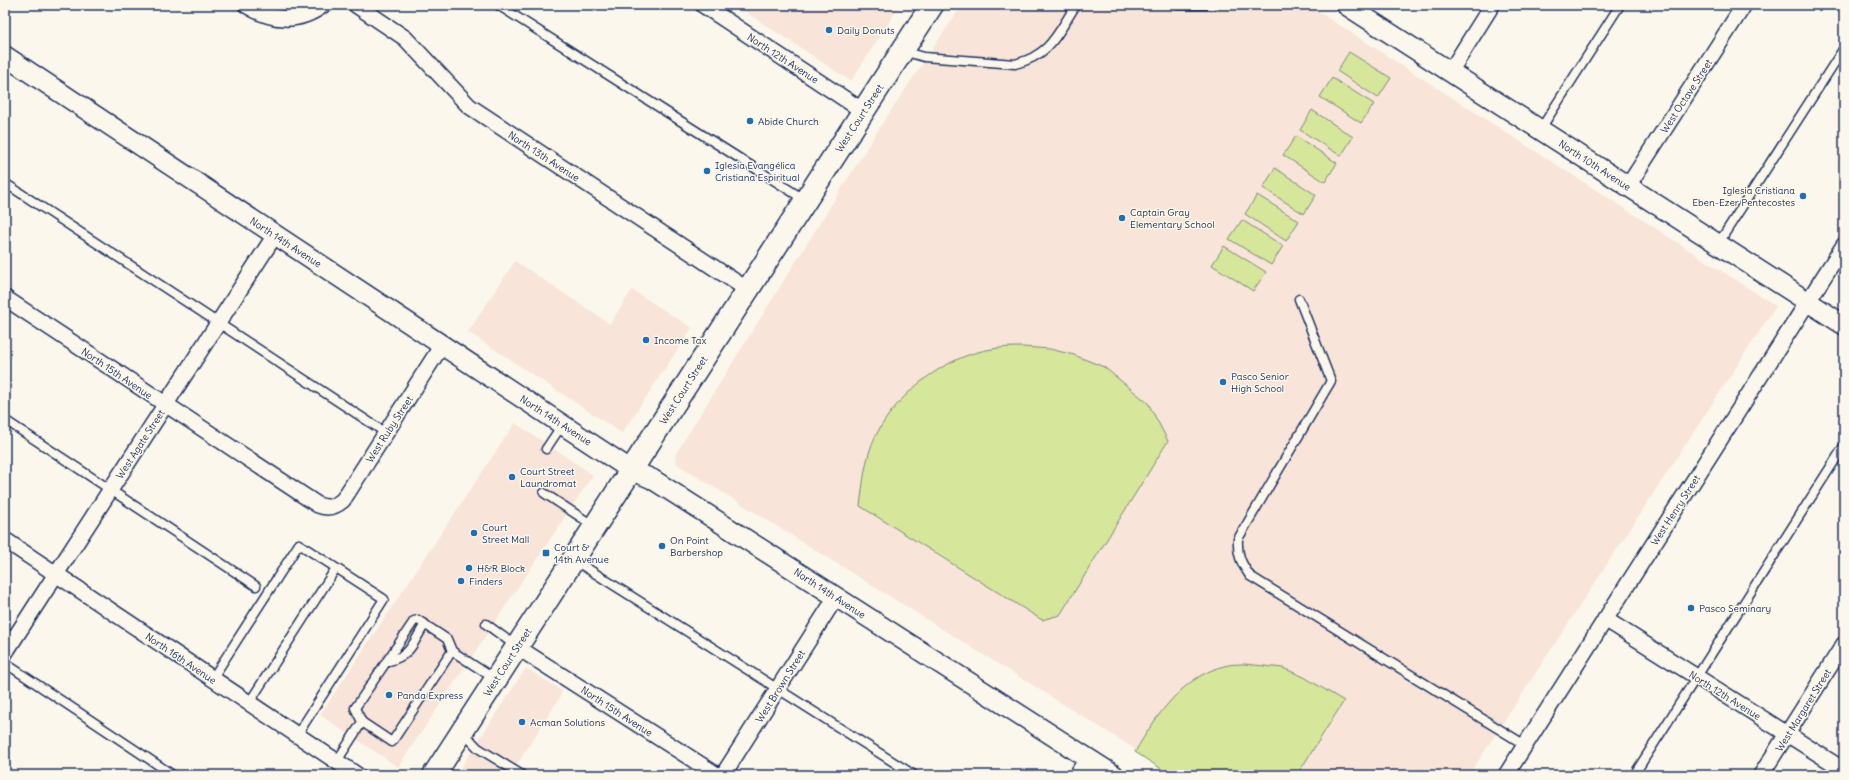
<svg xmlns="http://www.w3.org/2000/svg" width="1849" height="780" viewBox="0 0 1849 780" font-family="Delius,sans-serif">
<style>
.built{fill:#f8e4d9}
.green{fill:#d6e69a;stroke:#788a7c}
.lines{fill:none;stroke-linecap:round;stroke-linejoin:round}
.service-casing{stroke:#1b2f5e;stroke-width:11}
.minor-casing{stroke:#1b2f5e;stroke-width:18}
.tertiary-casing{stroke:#1b2f5e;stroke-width:22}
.secondary-casing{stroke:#1b2f5e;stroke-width:25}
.service{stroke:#fbf7ec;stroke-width:8}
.minor{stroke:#fbf7ec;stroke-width:15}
.tertiary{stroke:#fbf7ec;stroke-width:19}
.secondary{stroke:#fbf7ec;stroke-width:22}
.poi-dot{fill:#1f6fb2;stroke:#fbf7ec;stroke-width:1.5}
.labels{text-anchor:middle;stroke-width:3;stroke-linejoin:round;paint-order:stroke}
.poi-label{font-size:10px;fill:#1b2f5e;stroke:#fbf7ec;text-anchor:start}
.street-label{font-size:10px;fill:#1b2f5e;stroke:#fbf7ec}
</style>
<rect width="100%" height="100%" fill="#fbf7ec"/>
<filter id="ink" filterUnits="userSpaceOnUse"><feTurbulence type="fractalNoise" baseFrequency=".025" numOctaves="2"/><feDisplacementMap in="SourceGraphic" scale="8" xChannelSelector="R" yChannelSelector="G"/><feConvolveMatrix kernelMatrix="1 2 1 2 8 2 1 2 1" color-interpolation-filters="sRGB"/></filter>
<g filter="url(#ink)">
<path class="built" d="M735,5h165l-49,76z
M962,5h346l468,301 -307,469h-292l-500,-311 -2,-9 205,-328z
M515,261l95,63 22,-34 60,38 -70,105 -154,-101z
M515,423l78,52 -195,292 -78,-52z
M526,668l36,23 -2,6 -50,78h-54z"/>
<path class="green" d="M1349,52l42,26 -13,20 -41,-27z
M1332,78l42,26 -13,19 -41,-26z
M1312,110l41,27 -12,19 -41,-26z
M1296,136l41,27 -12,19 -42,-27z
M1275,168l41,27 -12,19 -41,-26z
M1257,195l42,26 -13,20 -41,-27z
M1242,220l41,26 -12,19 -42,-26z
M1224,246l42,26 -13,19 -41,-26z
M1023,347l27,2 24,6 30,12 44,36 20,38 -108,174 -18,5 -182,-114c3,-23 5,-49 16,-71 22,-42 69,-79 116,-86 10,-2 21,-2 31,-2z
M1245,664l38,4 21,9 40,24 -47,74h-126l-36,-23c20,-35 47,-75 89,-86 7,-2 15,-2 21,-2z"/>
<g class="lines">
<g class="service-casing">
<path id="service" d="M498,5l307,195
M1177,5h36
M903,51l21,6 91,7c36,-9 42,-30 61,-59
M1540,130l80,-125
M5,183l381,250
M1718,244l126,-196
M1299,299l32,82 -93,158c-1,16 3,24 12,37l275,169
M5,420l251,166
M546,449l16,-24
M544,493l50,33
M574,560l340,215
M486,624l30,22
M386,662c26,-7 25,-16 39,-38
M5,663l168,112
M212,679l87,-135 85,55 -87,136
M249,703l87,-135
M362,722l-7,-14 59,-87 4,-1 29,19 5,12
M463,732l15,16 44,27
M337,761l25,-39 30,20 60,-91 43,28
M1634,775l210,-329"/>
</g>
<g class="minor-casing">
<path id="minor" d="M246,5c25,16 52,19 77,0
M356,5l49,33 64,68 279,184
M703,5l160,106
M1450,72l42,-67
M1628,186l116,-181
M5,298l313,207c10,4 17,2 25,-5l99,-155
M5,540l352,235
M1605,619l239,151
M517,647l200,128
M5,653l270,-418
M723,775l113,-178
M1077,775l10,-17
M1506,775l338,-530
M1761,775l83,-131"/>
</g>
<g class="tertiary-casing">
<path id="tertiary" d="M1346,5l498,320
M5,56l626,414 21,9 462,296"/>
</g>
<g class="secondary-casing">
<path id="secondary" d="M434,775l498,-770"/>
</g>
<use href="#service" class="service"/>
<use href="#minor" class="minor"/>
<use href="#tertiary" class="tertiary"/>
<use href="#secondary" class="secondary"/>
</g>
</g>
<g class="poi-dot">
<circle cx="829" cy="30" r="4"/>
<circle cx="750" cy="121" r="4"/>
<circle cx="707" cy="171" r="4"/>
<circle cx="1803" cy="196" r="4"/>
<circle cx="1122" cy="218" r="4"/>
<circle cx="646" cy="340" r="4"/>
<circle cx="1223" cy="382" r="4"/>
<circle cx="512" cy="477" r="4"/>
<circle cx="474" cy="533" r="4"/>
<circle cx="662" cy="546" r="4"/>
<rect x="542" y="549" width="8" height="8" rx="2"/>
<circle cx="469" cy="568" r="4"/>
<circle cx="461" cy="581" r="4"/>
<circle cx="1691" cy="608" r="4"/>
<circle cx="389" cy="695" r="4"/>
<circle cx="522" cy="722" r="4"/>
</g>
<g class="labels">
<g class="poi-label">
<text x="837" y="34">Daily Donuts</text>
<text x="758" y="125">Abide Church</text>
<text x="715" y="169">Iglesia Evangélica<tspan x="715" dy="12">Cristiana Espiritual</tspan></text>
<text x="1795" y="194" text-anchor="end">Iglesia Cristiana<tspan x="1795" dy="12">Eben-Ezer Pentecostes</tspan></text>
<text x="1130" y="216">Captain Gray<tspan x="1130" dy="12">Elementary School</tspan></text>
<text x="654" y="344">Income Tax</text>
<text x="1231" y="380">Pasco Senior<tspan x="1231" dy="12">High School</tspan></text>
<text x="520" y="475">Court Street<tspan x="520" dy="12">Laundromat</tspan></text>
<text x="482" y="531">Court<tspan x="482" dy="12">Street Mall</tspan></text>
<text x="670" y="544">On Point<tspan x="670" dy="12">Barbershop</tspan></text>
<text x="554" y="551">Court &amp;<tspan x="554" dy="12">14th Avenue</tspan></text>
<text x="477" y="572">H&amp;R Block</text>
<text x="469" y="585">Finders</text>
<text x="1699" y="612">Pasco Seminary</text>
<text x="397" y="699">Panda Express</text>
<text x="530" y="726">Acman Solutions</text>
</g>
<g class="street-label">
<text transform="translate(783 58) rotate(33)" y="4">North 12th Avenue</text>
<text transform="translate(1686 96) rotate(-57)" y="4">West Octave Street</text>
<text transform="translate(859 118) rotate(-57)" y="4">West Court Street</text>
<text transform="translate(544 156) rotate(33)" y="4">North 13th Avenue</text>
<text transform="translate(1595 165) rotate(33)" y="4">North 10th Avenue</text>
<text transform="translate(286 242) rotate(33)" y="4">North 14th Avenue</text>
<text transform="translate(117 373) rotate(34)" y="4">North 15th Avenue</text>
<text transform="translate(683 390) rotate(-57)" y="4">West Court Street</text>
<text transform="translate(556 420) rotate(33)" y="4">North 14th Avenue</text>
<text transform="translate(389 429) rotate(-57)" y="4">West Ruby Street</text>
<text transform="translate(140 444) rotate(-57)" y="4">West Agate Street</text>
<text transform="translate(1675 510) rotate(-57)" y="4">West Henry Street</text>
<text transform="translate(830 593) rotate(33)" y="4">North 14th Avenue</text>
<text transform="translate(181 658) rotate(34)" y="4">North 16th Avenue</text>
<text transform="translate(507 662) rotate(-57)" y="4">West Court Street</text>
<text transform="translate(780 686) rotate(-58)" y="4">West Brown Street</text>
<text transform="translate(1725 695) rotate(32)" y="4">North 12th Avenue</text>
<text transform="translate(1803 710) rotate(-58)" y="4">West Margaret Street</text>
<text transform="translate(617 711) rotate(33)" y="4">North 15th Avenue</text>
</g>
</g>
<rect width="1849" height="780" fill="none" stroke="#fbf7ec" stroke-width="20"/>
<rect x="10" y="10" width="1829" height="760" fill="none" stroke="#1b2f5e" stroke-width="1.5" filter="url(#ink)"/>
</svg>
